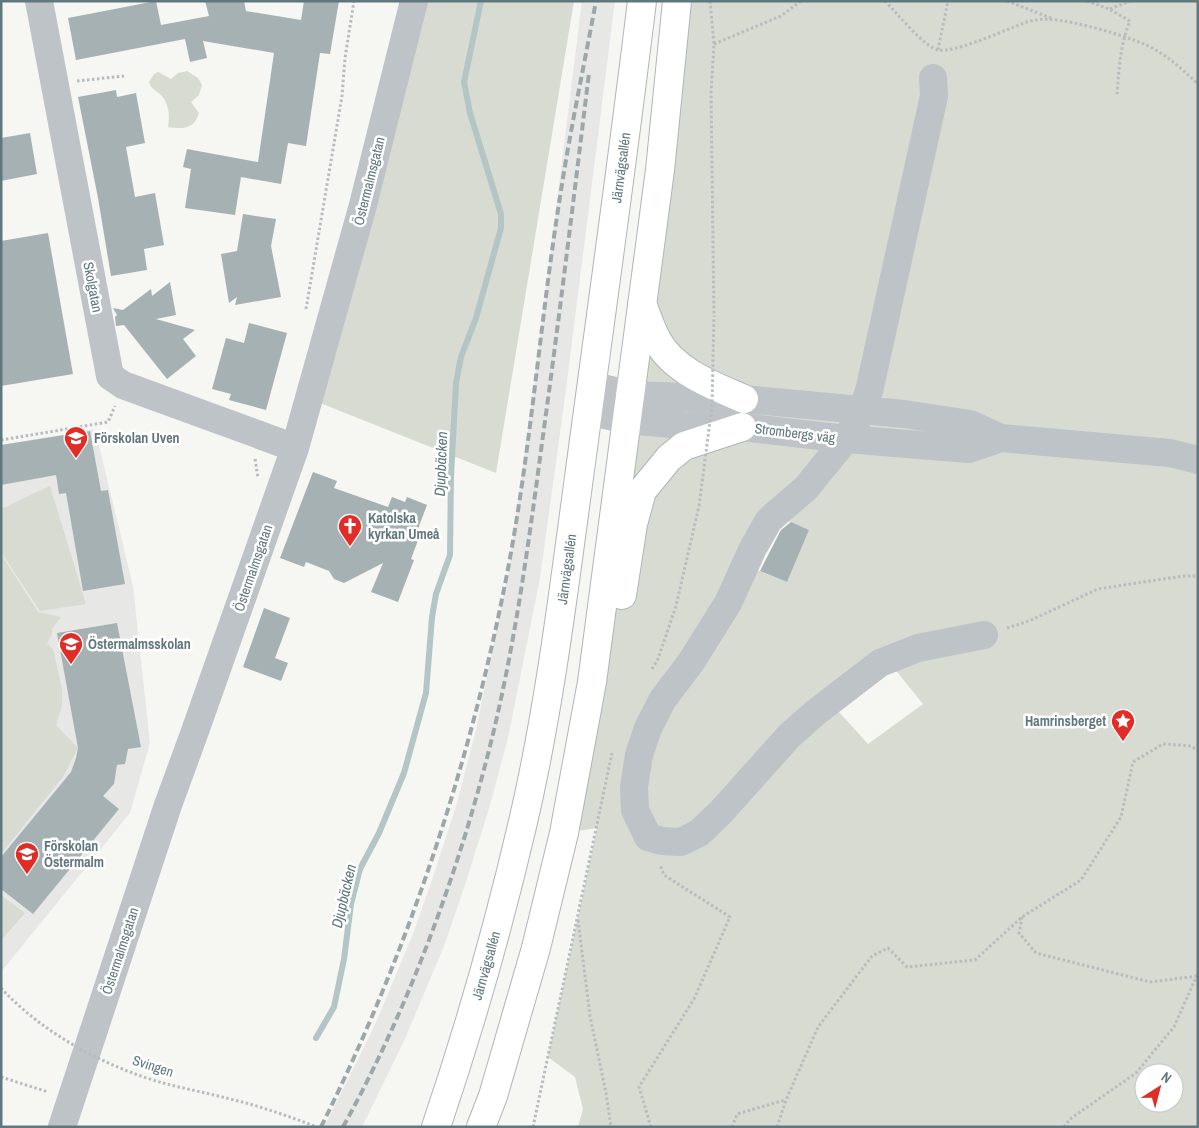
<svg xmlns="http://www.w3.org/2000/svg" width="1199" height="1128" viewBox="0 0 1199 1128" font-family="'Archivo Narrow',sans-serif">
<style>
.built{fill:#e7e7e6}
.green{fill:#d7dbd2;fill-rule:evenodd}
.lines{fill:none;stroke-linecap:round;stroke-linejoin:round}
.stream{stroke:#b4c5c6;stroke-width:6}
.building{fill:#a6b1b4}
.major-casing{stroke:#aeb6b8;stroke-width:30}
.path{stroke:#b7bcbe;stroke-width:3;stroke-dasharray:2.5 2.5;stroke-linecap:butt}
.minor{stroke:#bdc3c6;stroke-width:28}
.major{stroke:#fff;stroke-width:28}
.rail{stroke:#9ca7aa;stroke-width:4;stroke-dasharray:8 4;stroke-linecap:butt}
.path-bridge{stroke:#b7bcbe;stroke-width:3;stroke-dasharray:2.5 2.5;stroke-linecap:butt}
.labels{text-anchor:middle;stroke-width:5;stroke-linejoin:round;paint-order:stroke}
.street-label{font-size:14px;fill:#61777e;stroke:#fff}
.poi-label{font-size:14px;font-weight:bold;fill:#61777e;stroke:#fff;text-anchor:start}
.water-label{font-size:15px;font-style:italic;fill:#5c7779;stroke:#fff}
</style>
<rect width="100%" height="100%" fill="#f6f6f3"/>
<path class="built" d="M582,1h33l-50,396 -25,181 -32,160 -20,74 -25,79 -19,55 -40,95 -42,86h-38l50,-100 39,-93 19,-54 25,-77 19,-73 32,-157 25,-180z
M95,429l38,157 17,157 -20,70 -129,159v-527z"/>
<path class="green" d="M414,1h160l-78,472 -186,-74z
M677,1h521v1126h-620l5,-18 -8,-32 -27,-20 49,-229 -33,5zM779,517l30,13 -22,52 -30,-12zM893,667l30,37 -55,40 -30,-33zM1144,1073h30v30h-30z
M187,71l11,7 4,7 -3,10 -8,7 8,11c-5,17 -17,16 -31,14 2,-11 1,-25 -8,-33 -5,-4 -9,-5 -11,-12l5,-8 4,-2 13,7 7,-6z
M50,486l36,118 -46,7 -39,-59v-43z
M1,554l37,58 23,5 -9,12v5l-5,10 6,5 9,40v17l-6,19 22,23 -15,29 -62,77z
M1,895l24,18 -22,25 -2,-2z"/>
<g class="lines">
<path class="stream" d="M316,1038l18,-31 10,-48 7,-55 9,-35 19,-36 25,-60 22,-80 6,-76 4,-23 14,-39 1,-79 5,-93 5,-26 15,-39 25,-90v-14l-31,-101 -6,-31 17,-81"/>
</g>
<path class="building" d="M156,1l5,24 48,-9 -4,-15h39l2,10 55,9 3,-19h35l-9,53 -10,-1 -14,93 -18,-3 -7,41 -40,-7 -6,38 -50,-7 6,-39 -8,-2 4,-18 71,13 16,-109 -71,-12 4,17 -17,4 -5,-23 -109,21 -8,-42z
M116,90l1,7 19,-4 9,50 -19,4 9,50 20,-4 9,52 -20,4 3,21 -36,6 -13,-78 -20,-101z
M30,133l7,41 -36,7v-43z
M243,214l33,5 -5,27 10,51 -46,8 2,-8 -8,6 -8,-49 16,-3z
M48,233l25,141 -72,12v-145z
M170,282l6,33 -20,4 39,11 -12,9 13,17 -29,23 -43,-54 -8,1 -1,-9 2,-2 -4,-7 10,2 28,-21 1,7z
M249,323l38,10 -21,77 -37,-10 2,-6 -19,-5 14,-51 18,5z
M90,431l11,60 7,-1 17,94 -42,7 -17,-98 -7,1 -3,-19 -55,10v-40z
M313,472l24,9 -3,7 54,19 4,-10 13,5 2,-5 20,8 -11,29 4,1 -9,24 3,1 -16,42 -27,-10 12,-29 -39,20 -10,-4 -5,-8 -23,-9 -2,5 -24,-9z
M791,522l18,8 -22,52 -27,-11 21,-41z
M264,608l26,10 -15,40 13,5 -7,18 -38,-14z
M117,623l24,124 -13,2 -3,15 -8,1 -3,19 -11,12 16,13 -86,105 -32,-25v-32l70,-85 5,-14 2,-10 -21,-115z"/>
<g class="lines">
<g class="major-casing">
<g id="major">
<path d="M642,304c5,12 9,25 15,36 16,31 57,46 87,59"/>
<path d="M622,595l11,-71 9,-33 27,-33 15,-12 58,-19"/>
<path id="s1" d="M436,1127c34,-100 63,-202 87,-305 27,-116 41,-235 57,-352 21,-156 43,-312 62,-469"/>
<path d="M481,1127l12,-31 43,-148 28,-115 28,-151 68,-512 17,-169"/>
</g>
</g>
<path class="path" d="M710,1l4,43 -3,49 3,223
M885,1c11,11 39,46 53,49 16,3 60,-17 76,-23 7,-3 14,-6 22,-7 22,-5 88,15 110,25 20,9 36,24 52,39
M1007,1l44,17
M1087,1l22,8 21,12c-10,24 -11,48 -13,73
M1110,9l20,-8
M714,44l67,-28 20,-15
M938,50l10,-49
M77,81l47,-5
M306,309l36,-213 3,-38 9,-57
M1,440l107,-18 7,-16
M255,459l3,19
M1007,628l22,-7 69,-32 85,-13h15
M652,669l6,-10 18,-53 23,-100
M1022,917l-3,16 17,20 114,29 48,-6
M578,920l12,96 16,77 5,34
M1,1077l47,15
M533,1127l79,-374
M651,1127l-12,-40 55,-88 36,-82 -66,-42 -4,-10
M732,1127l5,-13 48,-14
M777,1127l9,-27 32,-73 54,-71 16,-8 19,19 68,-7 47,-43 59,-37 40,-63 12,-55 30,-18 28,2 7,5
M1064,1127l6,-8 66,-46 38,-46 23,-52"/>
<path class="minor" d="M39,1l71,375 13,9 172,63
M933,78l1,18 -64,291 -7,23 -17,29 -40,49 -37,32 -16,28 -25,55 -37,59 -28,37 -15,29 -9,27 -5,32 1,23 13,27 14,4 19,1 18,-9 21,-20 69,-77 26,-23 65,-50 38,-15 66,-13
M592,385l38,10 114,4 160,15 66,10 31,14 169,15 28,7
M588,411l39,9 55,5 60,2 104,12 123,10 32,-11
M62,1127l106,-322 26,-71 101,-286 68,-243 51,-204"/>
<use href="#major" class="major"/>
<path class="rail" d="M321,1127c87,-175 149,-362 186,-553 24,-125 33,-252 53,-377 10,-66 24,-131 36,-196
M343,1127c66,-119 118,-261 150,-393 23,-96 36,-194 49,-291 17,-123 32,-247 47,-370"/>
<path class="path-bridge" d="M699,506l13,-100 2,-90
M1,988c41,45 105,79 162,95 22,6 45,10 67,16 30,7 58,17 87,28"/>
</g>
<defs>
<g id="school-pin" transform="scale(1.25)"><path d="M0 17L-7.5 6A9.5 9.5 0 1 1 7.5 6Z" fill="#e22d27" stroke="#fff"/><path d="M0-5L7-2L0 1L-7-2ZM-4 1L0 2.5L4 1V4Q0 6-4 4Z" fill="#fff"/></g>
<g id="church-pin" transform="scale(1.25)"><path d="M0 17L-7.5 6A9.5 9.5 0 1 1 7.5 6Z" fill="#e22d27" stroke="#fff"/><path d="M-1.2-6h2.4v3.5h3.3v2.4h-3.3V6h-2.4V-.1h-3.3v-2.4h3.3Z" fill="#fff"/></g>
<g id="sight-pin" transform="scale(1.25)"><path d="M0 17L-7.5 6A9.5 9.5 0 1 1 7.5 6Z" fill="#e22d27" stroke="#fff"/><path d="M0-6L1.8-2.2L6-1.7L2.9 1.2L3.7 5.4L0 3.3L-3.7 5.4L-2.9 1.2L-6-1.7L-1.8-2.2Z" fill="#fff"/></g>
</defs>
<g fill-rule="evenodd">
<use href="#school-pin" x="76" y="438"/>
<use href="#church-pin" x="350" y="526"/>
<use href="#school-pin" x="71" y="644"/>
<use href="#sight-pin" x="1123" y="721"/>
<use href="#school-pin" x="27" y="854"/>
</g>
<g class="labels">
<g class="street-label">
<text dy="5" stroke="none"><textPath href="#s1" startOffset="979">Järnvägsallén</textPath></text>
<text transform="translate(369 181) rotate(-76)" y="5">Östermalmsgatan</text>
<text transform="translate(93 287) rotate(79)" y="5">Skolgatan</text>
<text transform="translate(795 433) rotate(7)" y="5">Strombergs väg</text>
<text transform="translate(253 568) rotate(-71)" y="5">Östermalmsgatan</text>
<text dy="5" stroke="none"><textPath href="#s1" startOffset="574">Järnvägsallén</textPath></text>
<text transform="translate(120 951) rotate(-72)" y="5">Östermalmsgatan</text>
<text dy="5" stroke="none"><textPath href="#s1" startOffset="169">Järnvägsallén</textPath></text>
<text transform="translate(153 1066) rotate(18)" y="5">Svingen</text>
</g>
<g class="poi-label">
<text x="94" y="443">Förskolan Uven</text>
<text x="368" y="523">Katolska<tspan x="368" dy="16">kyrkan Umeå</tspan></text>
<text x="88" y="649">Östermalmsskolan</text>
<text x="1106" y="726" text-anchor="end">Hamrinsberget</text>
<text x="44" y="851">Förskolan<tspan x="44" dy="16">Östermalm</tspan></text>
</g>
<g class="water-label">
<text transform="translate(441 464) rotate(-88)" y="5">Djupbäcken</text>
<text transform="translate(344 896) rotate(-77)" y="5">Djupbäcken</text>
</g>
</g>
<rect width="1199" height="1128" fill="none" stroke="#61777e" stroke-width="5"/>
<g transform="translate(1159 1088) rotate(36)"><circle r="24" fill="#ffffff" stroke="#c0c9cb"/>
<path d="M0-4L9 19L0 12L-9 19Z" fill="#e22d27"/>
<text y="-8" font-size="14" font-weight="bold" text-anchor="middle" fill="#61777e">N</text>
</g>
</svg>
